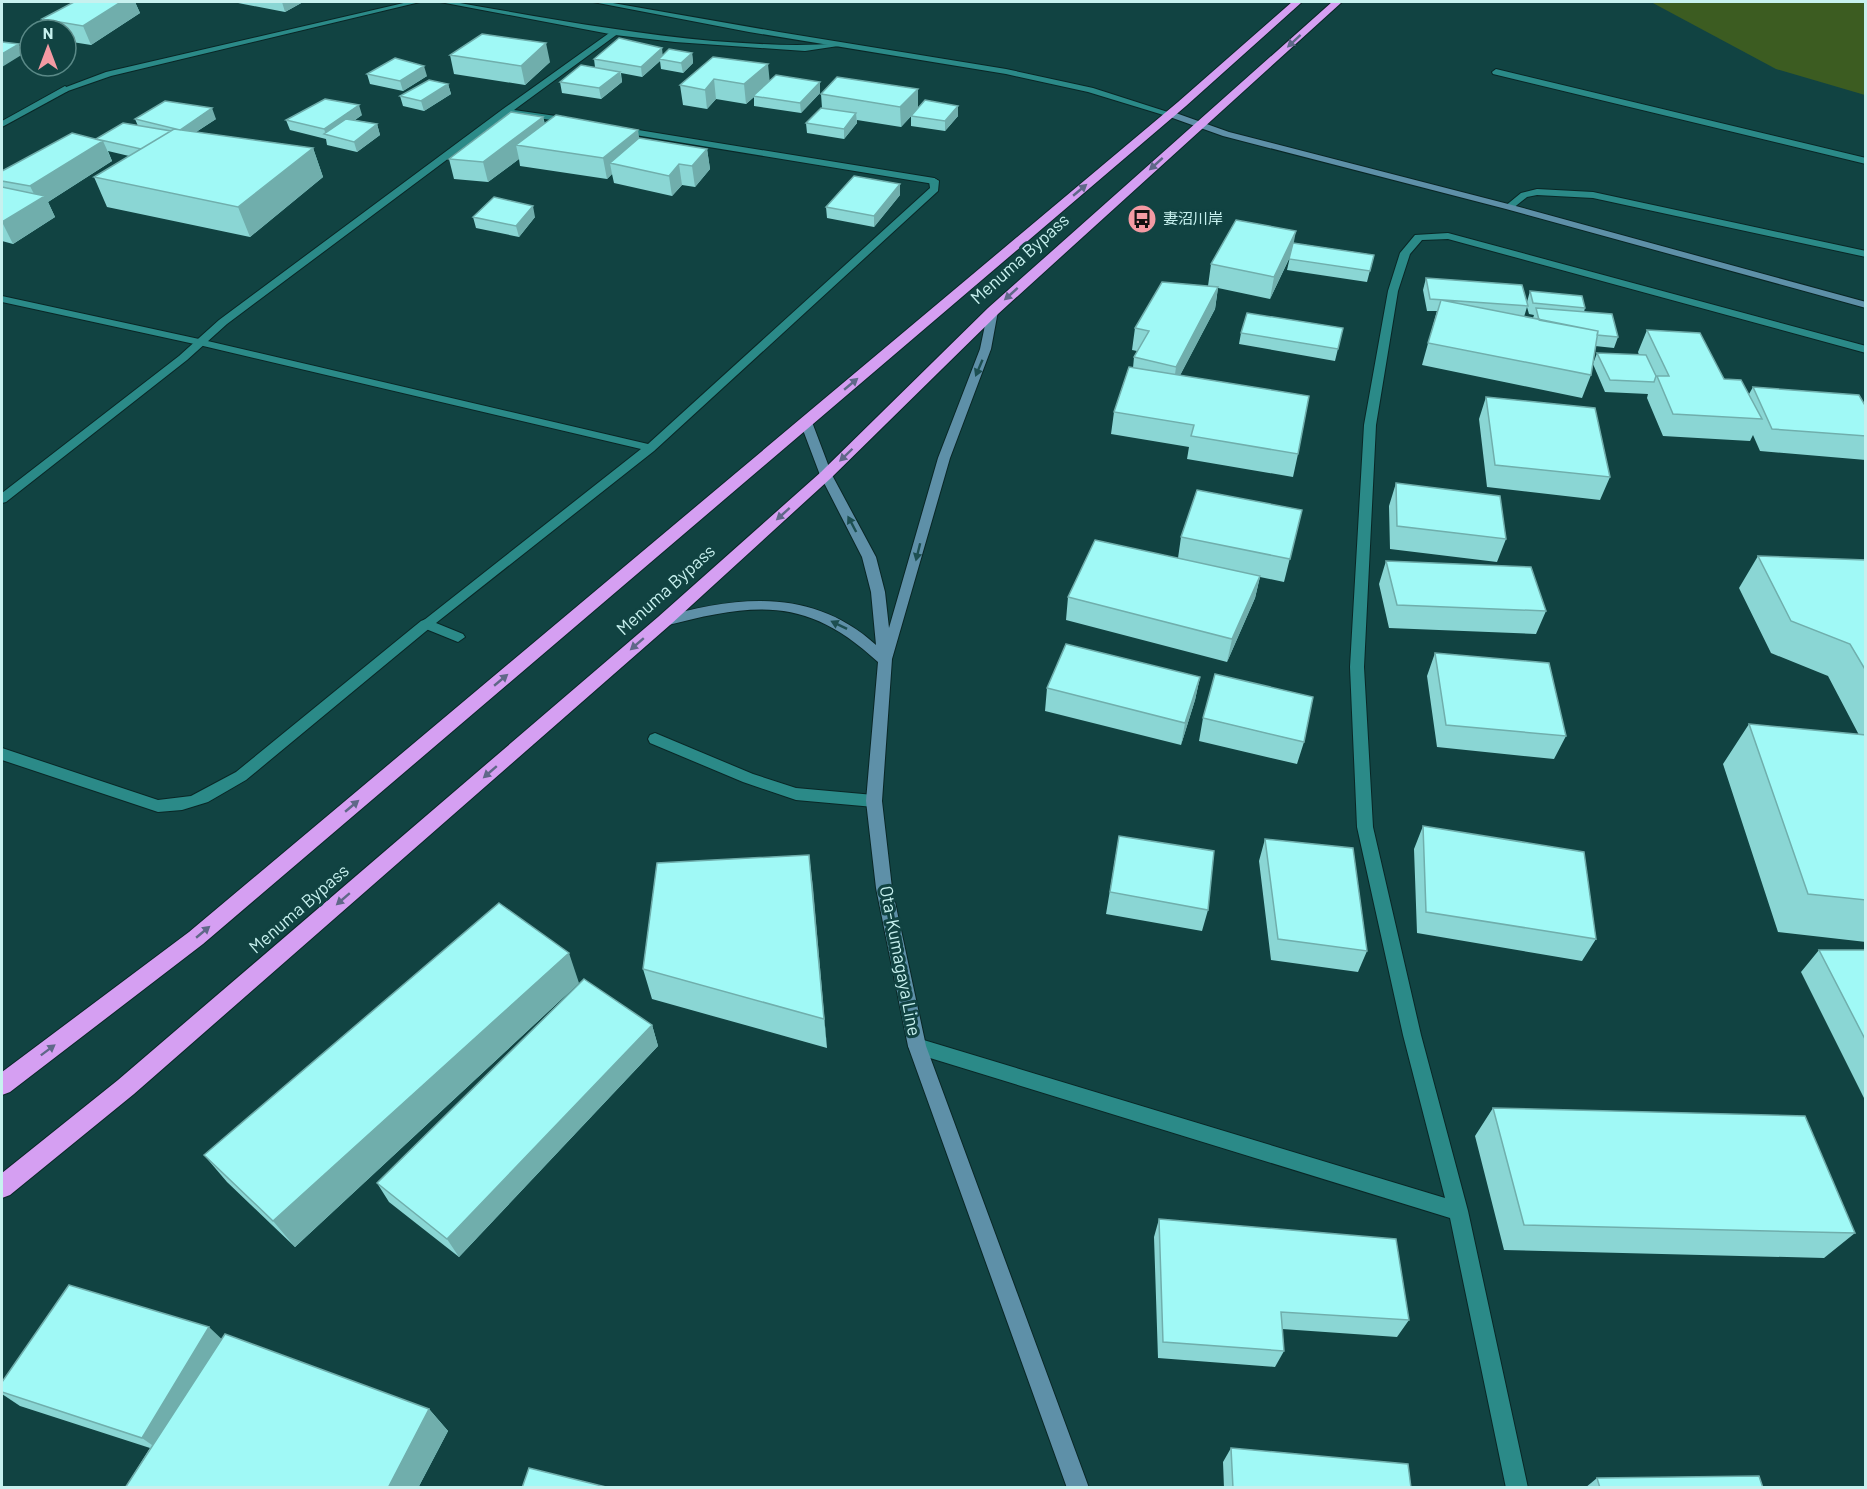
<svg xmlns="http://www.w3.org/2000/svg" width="1867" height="1489" viewBox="0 0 1867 1489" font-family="Barlow,'Noto Sans JP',sans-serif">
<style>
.green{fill:#3c5c21}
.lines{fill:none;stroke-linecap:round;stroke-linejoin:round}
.lane-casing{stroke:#092726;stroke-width:2}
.street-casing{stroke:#092726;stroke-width:2}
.secondary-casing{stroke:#092726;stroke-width:2}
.highway-casing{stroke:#092726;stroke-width:2}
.lane{fill:#2b8a88;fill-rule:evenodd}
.street{fill:#2b8a88;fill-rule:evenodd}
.secondary{fill:#5e90a8;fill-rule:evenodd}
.highway{fill:#d59ff2;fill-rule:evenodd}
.wall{fill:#8ad6d4;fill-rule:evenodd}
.shaded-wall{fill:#70aeac}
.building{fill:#a0f9f6;stroke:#70aeac;stroke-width:1.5}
.oneway{fill:#5f6888}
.oneway2{fill:#1d4f51}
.labels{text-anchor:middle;stroke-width:6;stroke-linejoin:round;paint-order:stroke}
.far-poi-label{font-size:15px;fill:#c7f1ef;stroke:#114342;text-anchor:start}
.street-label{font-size:18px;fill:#c7f1ef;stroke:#114342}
</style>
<rect width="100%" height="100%" fill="#114342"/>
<path class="green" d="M1651,2h214v93l-89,-26z"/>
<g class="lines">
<g class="lane-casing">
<path id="lane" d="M408,2h12l-309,74 -46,16 -4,-3 45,-17z
M440,2h14c86,15 172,31 259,39 43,3 85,6 128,2l4,2 -40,6 -130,-9 -60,-7z
M1496,69l370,89v6l-373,-90 -1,-2z
M934,178l5,3 -1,10 -284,260 -218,172 27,11 2,3 -7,5 -37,-15 -2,-3 222,-175 -442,-104 -197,-43v-6l197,43 449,105 282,-256 -1,-7z
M1537,189l56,3 273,59v6l-273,-59 -56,-3 -10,2 -15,12 -8,-2 17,-14z
M655,733l98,41 43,14 78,7 5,2 3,4 -3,4 -5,2 -78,-7 -53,-18 -93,-39 -2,-4 2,-4z"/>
</g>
<g class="street-casing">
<path id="street" d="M593,2h14l172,30 227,37 87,19 81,26 -4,3 -82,-25 -82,-18 -257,-42z
M612,31l7,2 -105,77 56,8 3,1v4l-65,-9 -281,210 -40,36 -181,142 -4,1v-10l177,-137 40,-36 284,-211z
M65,86l4,3 -1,2 -66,36v-6z
M620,127l314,51 5,3 -5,3 -317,-52v-4z
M1448,233l418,113v7l-418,-114 -26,1 -12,14 -12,37 -22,134 -12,242 9,160 48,208 47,176 60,277h-22l-56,-270 -533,-164 -6,-2 -3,-6 3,-6 6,-2 528,160 -42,-163 -46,-208 -7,-160 14,-242 24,-134 12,-38 15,-18z
M426,619l5,2 2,3 -2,3 -185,153 -38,22 -26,8 -24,2 -156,-52v-12l156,52 33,-4 45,-24 185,-151z"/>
</g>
<g class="secondary-casing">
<path id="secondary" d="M1167,112h6l56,20 283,73 354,97v6l-360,-99 -283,-73 -56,-20z
M993,308l5,3 -7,38 -41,109 -58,201 -10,142 10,87 34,158 163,442h-22l-159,-442 -32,-158 -10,-87 12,-139c-72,-67 -124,-59 -214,-36l-7,-5 2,-3c78,-22 153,-31 217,27l-5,-53 -9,-35 -42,-82 -20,-53 6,-4 6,4 20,53 44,82 9,35 4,36 49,-170 42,-109 8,-38z"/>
</g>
<g class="highway-casing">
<path id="highway" d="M1292,2h10l-116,104 -983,838 -193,148 -8,3v-23l187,-140 989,-830z
M1332,2h10l-344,312 -167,164 -161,147 -536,469 -124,101 -8,3v-25l116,-93 540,-463 163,-145 167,-164z"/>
</g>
<use href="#lane" class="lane"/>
<use href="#street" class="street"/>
<use href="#secondary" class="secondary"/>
<use href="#highway" class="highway"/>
</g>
<path class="wall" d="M74,2h61l5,11 -49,32 -25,-4v-11h-19l-5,-11z
M233,2h70l-18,10z
M692,53l1,10 -10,10 -22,-4 -1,-8 -18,16 -21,-4 1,9 -21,17 -39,-6 -2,-11 35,-15 -1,-8z
M450,55l100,7 -25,23 -71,-11z
M713,57l56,24 51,12 -19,20 -47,-7v-9l-8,7 -30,-5 -9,10 -24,-4 -3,-20z
M367,74l60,2 -24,15 -33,-7z
M448,84l3,10 -27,17 -21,-5 -3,-10z
M821,94l97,14 40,8 -13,15 -34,-5v-10l-10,11 -44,-7v3l-13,16 -37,-6 -1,-10 16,-15z
M362,115l-7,5 22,4 3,11 -23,17 -30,-7 -1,-6 -36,-9 -4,-10z
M543,117l2,7 162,25 3,20 -15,18 -13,-2 -10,11 -58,-13 -2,-9 -5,5 -87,-13 -1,-7 -31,23 -34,-3 -5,-20z
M135,119h81l-20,13 117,16 10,29 -73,60 -143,-30 -13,-30 35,-21 -21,-5 4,10 -64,41 7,15 -42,27 -11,-3v-70l136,-45z
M900,195l-26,32 -47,-9 -1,-11z
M473,217h62l-16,20 -43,-9z
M1294,243l80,12 -7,27 -80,-12 3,-13 -20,42 -52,-11 -3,21 -35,66 118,79 -5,23 -106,-18 2,-12 -78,-13 3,-22 19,-44 1,-11 3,-6 -5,-1 3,-22 78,-41 -5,-1 3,-22z
M1426,278l101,24 3,-11 55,17 -1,4 34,25 -4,11 -19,-2 -4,29 -9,23 -160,-33 15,-54h-10l-4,-21zM1527,307l2,7 5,1 -1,3 -9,-1z
M1343,328l-8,33 -96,-17 2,-11z
M1647,330l102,64 4,-7 113,20v53l-106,-9 -7,-16 -3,6 -87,-5 -16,-38 1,-4 -43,-2 -12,-28 4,-11 42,2 -1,-3z
M1486,397l124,80 -10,23 -113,-13 -8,-68z
M1396,483l110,56 -9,23 -107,-13 -1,-43z
M1302,510l-18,72 -24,-5 -5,21 -28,64 -161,-42 2,-23 110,-39 3,-21z
M1758,556l108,4v382l-88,-10 -55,-168 26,-40 110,11 -31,-59 -57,-23 -32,-65z
M1386,561l160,50 -10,23 -147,-6 -10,-44z
M1435,653l131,83 -12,23 -117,-12 -10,-71z
M1200,677l-5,23 -14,45 -136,-34 2,-23z
M1203,718l101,24 -7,22 -98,-23z
M1423,826l173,113 -14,22 -165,-28 -3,-84z
M1119,836l89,74 -6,21 -96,-17z
M1265,839l102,112 -9,21 -87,-12 -12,-99z
M809,855l18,193 -175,-49 -9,-30z
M1819,950h47v152l-65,-130z
M579,983l-284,264 -68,-65 -23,-27z
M652,1025l6,21 -199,211 -70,-55 -12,-19z
M1493,1108l362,125 -31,25 -320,-8 -29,-114z
M1159,1219l250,101 -12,17 -115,-8 2,22 -9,16 -117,-9 -4,-121z
M221,1339l208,70 19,22 -30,57h-293l25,-40 -130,-42 -18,-12v-12z
M1231,1448l180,40h-187l-1,-26z
M1597,1478l166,10h-178z"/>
<path class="shaded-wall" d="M121,2h14l5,11 -49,32 -8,-19z
M282,2h21l-18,10z
M546,43l4,19 -25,23 -4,-19z
M19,44l4,10 -21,13v-13z
M662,48l1,10 -4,1 1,2 -18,16 -1,-10z
M692,53l1,10 -10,10 -2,-10z
M768,64l2,20 -17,12 1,1 -8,7 -2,-20z
M424,66l3,10 -24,15 -3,-10z
M620,72l2,10 -21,17 -2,-11z
M714,79l2,20 -9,10 -2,-19z
M820,82v11l-19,20 -1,-10z
M448,84l3,10 -27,17 -3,-10z
M918,89v20l-17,18 -1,-20z
M359,105l3,10 -30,21 -6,-1 -2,-6z
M958,106v10l-13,15v-10z
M212,108l4,11 -32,21 -4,-10z
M856,113l1,10 -13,16v-10z
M543,117l4,20 -31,8 3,14 -31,23 -5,-20z
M377,124l3,11 -23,17 -3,-10z
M638,130l3,20 -31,13 2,11 -5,5 -4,-21z
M103,141l9,20 -64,41 7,15 -42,27 -11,-22 35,-22 -7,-14z
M313,148l10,29 -73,60 -12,-30z
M707,149l3,20 -15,18 -3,-21z
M679,164l3,21 -10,11 -3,-20z
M900,184v11l-26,32v-11z
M533,206l2,11 -16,20 -3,-11z
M1296,231l-4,21 -22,47 4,-22z
M1218,287l-3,22 -42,80 3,-22z
M1260,576l-5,22 -28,64 5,-23z
M1200,677l-5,23 -14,45 4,-22z
M809,855l4,32 14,161 -3,-29z
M569,953l10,30 -284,264 -22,-26z
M652,1025l6,21 -199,211 -12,-18z
M209,1327l18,17 -65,108 -20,-14z
M429,1409l19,22 -30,57h-30z"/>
<path class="building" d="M74,2h47l-38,24 -41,-7z
M482,34l64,9 -25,23 -71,-11z
M619,38l43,10 -21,19 -47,-8z
M2,42l17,2 -17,10z
M669,49l23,4 -11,10 -22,-4z
M713,57l55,7 -24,20 -30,-5 -9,11 -25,-5z
M395,58l29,8 -24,15 -33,-7z
M581,65l39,7 -21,16 -39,-6z
M776,75l44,7 -20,21 -47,-7z
M837,77l81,12 -18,18 -79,-13z
M429,80l19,4 -27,17 -21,-5z
M325,99l34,6 -35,24 -38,-9z
M925,100l33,6 -13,15 -34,-5z
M165,101l47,7 -32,22 -45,-11z
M821,108l35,5 -12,16 -38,-6z
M511,112l32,5 -60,45 -34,-3z
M556,115l82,15 -35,28 -87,-13z
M346,119l31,5 -23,18 -30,-8z
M123,123l48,8 -30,18 -45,-10z
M174,129l139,19 -75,59 -144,-30z
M72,133l31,8 -73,45 -28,-5v-10z
M639,138l68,11 -15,17 -13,-2 -10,12 -59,-13z
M854,176l46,8 -26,32 -48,-9z
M2,187l43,9 -43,26z
M494,197l39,9 -17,20 -43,-9z
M1236,220l60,11 -22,46 -63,-13z
M1293,243l81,12 -4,16 -81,-12z
M1426,278l96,7 6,21 -98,-7z
M1162,282l56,5 -42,80 -42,-10 15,-26 -14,-3z
M1530,291l52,5 3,12 -52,-5z
M1441,300l157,31 -7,44 -163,-32z
M1536,308l76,6 6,23 -21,-2 1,-4 -59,-11z
M1247,313l96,15 -5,21 -97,-16z
M1647,330l53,3 24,46 17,1 21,39 -89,-5 -16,-38h12z
M1597,353l49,2 10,21 -2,6 -44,-2z
M1129,367l180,29 -11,58 -107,-18 3,-11 -80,-13z
M1753,387l106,8 7,12v29l-94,-7z
M1486,397l109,11 15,69 -115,-12z
M1396,483l104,13 6,43 -109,-13z
M1197,490l105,20 -12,49 -109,-22z
M1095,540l165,36 -28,63 -164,-42z
M1758,556l108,4v111l-16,-27 -59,-23z
M1386,561l145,6 15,44 -149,-6z
M1066,644l134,33 -15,46 -138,-35z
M1435,653l114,10 17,73 -120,-11z
M1215,674l98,23 -9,45 -101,-24z
M1749,724l117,11v165l-58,-6z
M1423,826l161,26 12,87 -170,-27z
M1119,836l95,15 -6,59 -98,-18z
M1265,839l88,9 14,103 -89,-12z
M809,855l15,164 -181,-50 14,-106z
M499,903l70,50 -296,268 -69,-66z
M1819,950h47v91z
M584,979l68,46 -205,214 -70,-56z
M1493,1108l312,8 50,117 -331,-8z
M1159,1219l237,20 13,81 -128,-8 3,39 -121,-9z
M69,1285l140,42 -67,111 -140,-46v-10z
M225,1334l204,75 -41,79h-263z
M1231,1448l177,16 3,24h-178z
M529,1468l81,20h-88z
M1759,1476l4,12h-163l-3,-10z"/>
<defs><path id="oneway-solid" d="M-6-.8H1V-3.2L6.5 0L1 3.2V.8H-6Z" transform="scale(1.5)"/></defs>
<g class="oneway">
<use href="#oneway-solid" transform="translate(1294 41) rotate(137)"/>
<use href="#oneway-solid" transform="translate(1156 164) rotate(138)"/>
<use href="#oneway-solid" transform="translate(1080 190) rotate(-40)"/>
<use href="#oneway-solid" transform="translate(1011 294) rotate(138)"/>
<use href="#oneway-solid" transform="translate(851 384) rotate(-40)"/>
<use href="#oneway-solid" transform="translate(846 455) rotate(136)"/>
<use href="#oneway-solid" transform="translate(783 514) rotate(138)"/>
<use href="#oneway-solid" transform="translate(637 644) rotate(139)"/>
<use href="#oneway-solid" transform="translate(501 680) rotate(-40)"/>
<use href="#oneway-solid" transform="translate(490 772) rotate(139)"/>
<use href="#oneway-solid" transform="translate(352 806) rotate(-40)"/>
<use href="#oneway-solid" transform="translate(343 899) rotate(139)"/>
<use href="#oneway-solid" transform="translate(203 932) rotate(-40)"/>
<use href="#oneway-solid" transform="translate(48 1050) rotate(-37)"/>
</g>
<g class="oneway2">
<use href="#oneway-solid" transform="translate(979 368) rotate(113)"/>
<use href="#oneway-solid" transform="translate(852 524) rotate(-118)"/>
<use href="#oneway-solid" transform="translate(918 552) rotate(104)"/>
<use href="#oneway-solid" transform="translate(839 625) rotate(-154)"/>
</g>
<defs>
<g id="bus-disc" transform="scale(1.5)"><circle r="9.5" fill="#f49aa3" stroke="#114342"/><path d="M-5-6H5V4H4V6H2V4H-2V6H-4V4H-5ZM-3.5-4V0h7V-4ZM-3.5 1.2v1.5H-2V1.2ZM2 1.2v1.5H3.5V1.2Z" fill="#111"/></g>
</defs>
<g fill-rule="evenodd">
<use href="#bus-disc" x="1142" y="219"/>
</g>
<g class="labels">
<g class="far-poi-label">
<text x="1163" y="224">妻沼川岸</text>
</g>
<g class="street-label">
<text transform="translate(1020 259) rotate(-42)" y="6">Menuma Bypass</text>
<text transform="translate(666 590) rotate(-42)" y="6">Menuma Bypass</text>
<text transform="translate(299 909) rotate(-41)" y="6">Menuma Bypass</text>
<text transform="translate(900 961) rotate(79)" y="6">Ota-Kumagaya Line</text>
</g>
</g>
<rect width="1867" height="1489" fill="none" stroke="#c7f1ef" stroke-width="6"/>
<g transform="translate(48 48)"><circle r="28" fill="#114342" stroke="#5a8987" stroke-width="1.5"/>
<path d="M0-4.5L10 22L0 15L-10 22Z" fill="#f49aa3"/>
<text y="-9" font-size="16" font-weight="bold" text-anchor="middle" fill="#c7f1ef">N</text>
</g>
</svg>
